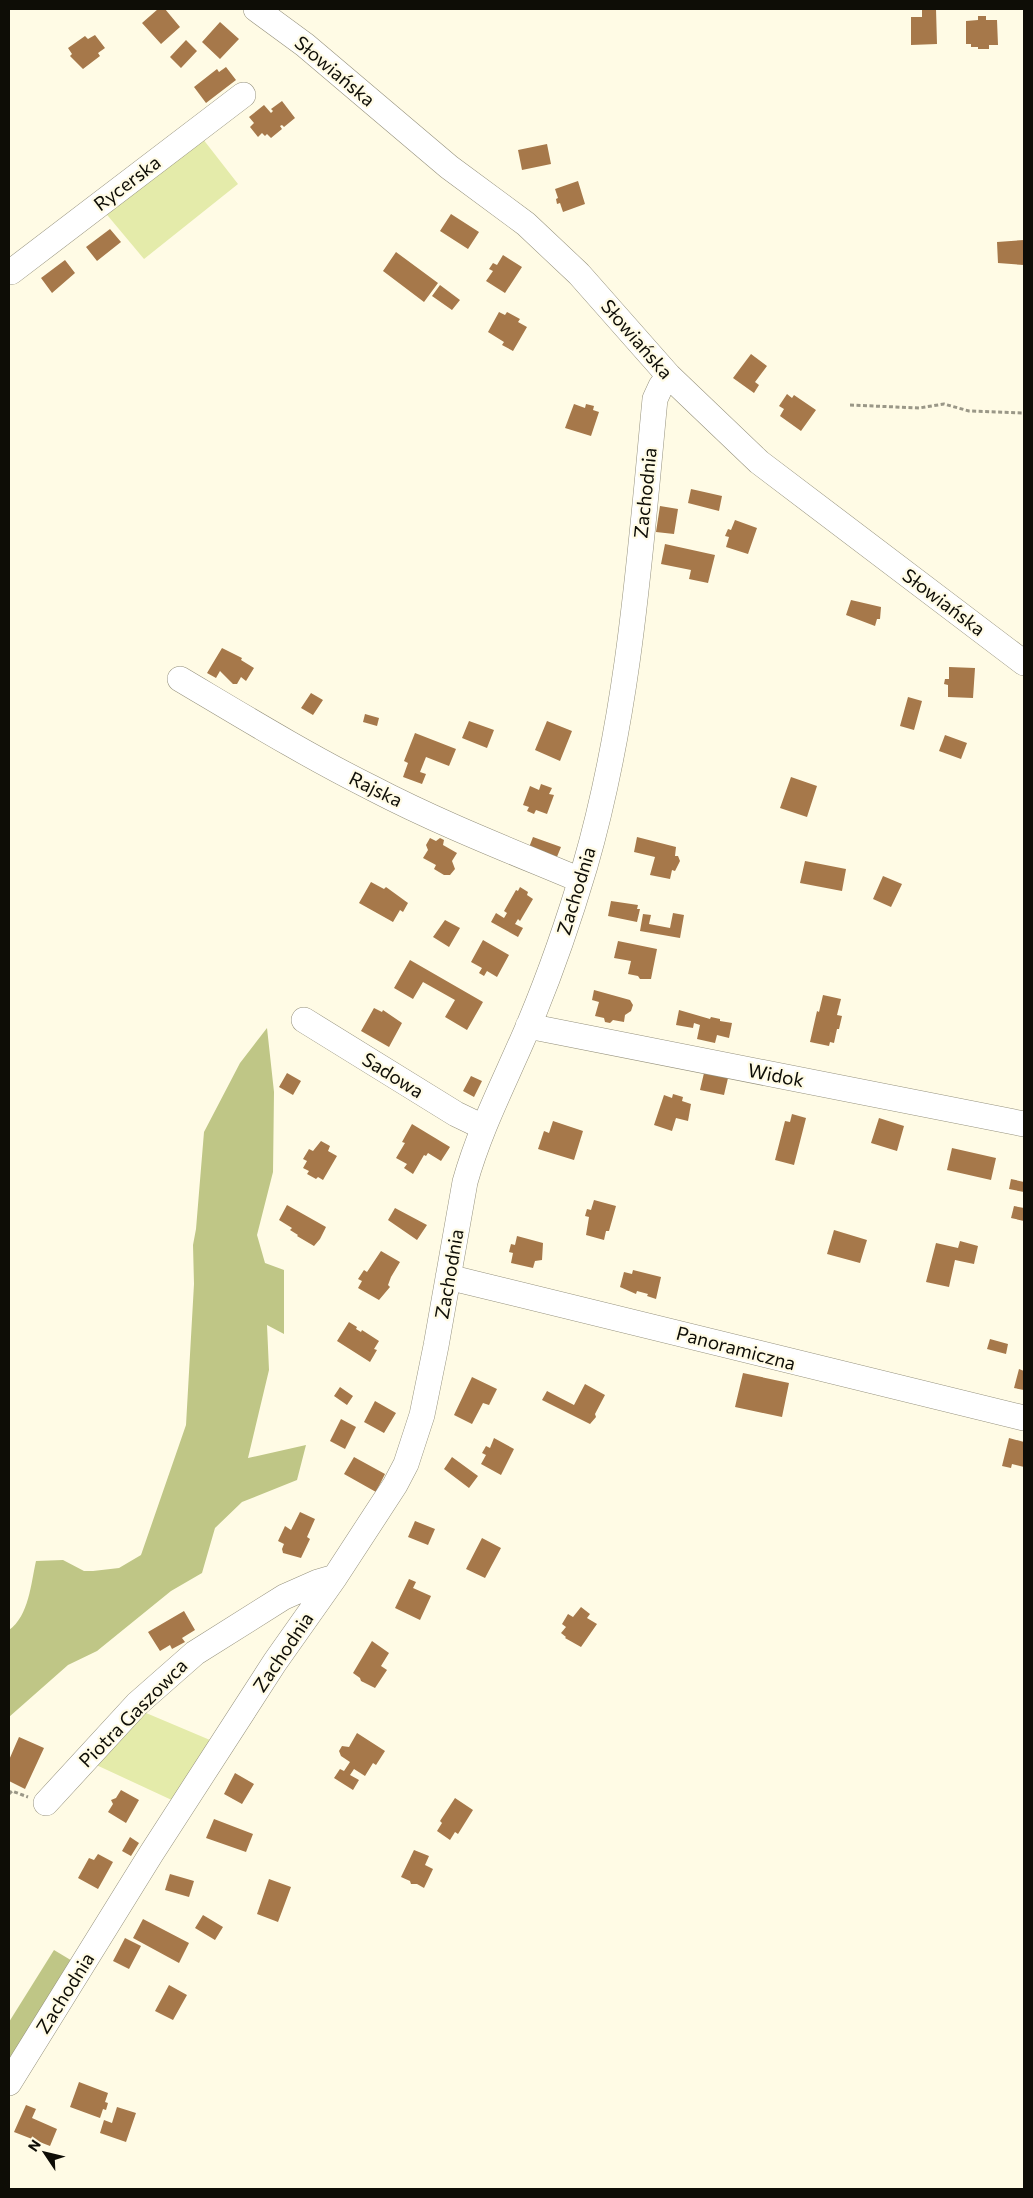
<svg xmlns="http://www.w3.org/2000/svg" width="1033" height="2198" viewBox="0 0 1033 2198" font-family="Commissioner,sans-serif">
<style>
.green{fill:#e4ebaa}
.forest{fill:#bfc686}
.building{fill:#a6784a}
.lines{fill:none;stroke-linecap:round;stroke-linejoin:round}
.minor-casing{stroke:#95917d;stroke-width:26}
.path{stroke:#9a9787;stroke-width:3;stroke-dasharray:4 2.5;stroke-linecap:butt}
.minor{stroke:#fff;stroke-width:25}
.labels{text-anchor:middle;stroke-width:4.5;stroke-linejoin:round;paint-order:stroke}
.street-label{font-size:19px;fill:#0e0d06;stroke:#fffbe5}
</style>
<rect width="100%" height="100%" fill="#fffbe5"/>
<path class="green" d="M199,134l39,50 -94,75 -41,-49z
M139,1710l71,30 -34,62 -84,-39z"/>
<path class="forest" d="M267,1028l7,64 -1,80 -16,63 8,28 19,7v64l-17,-9 2,45 -21,88 58,-13 -9,35 -55,22 -27,26 -13,45 -31,18 -74,60 -29,14 -59,52v-87c20,-14 22,-47 27,-69l27,-1 21,11h9l26,-3 22,-13 45,-130 8,-141 -1,-39 3,-16 8,-97 36,-69z
M54,1950l20,12 -65,105v-45z"/>
<path class="building" d="M158,9h7l15,18 -19,17 -19,-21z
M922,9h14l1,35 -26,1v-28h11z
M978,16h8v4h11l1,25h-9v4h-11v-2h-7v-3h-5v-23l12,-1z
M220,22l19,17 -19,20 -18,-17z
M95,35l10,13 -7,5 2,3 -17,13 -13,-13 2,-2 -4,-6 17,-12 3,3z
M186,40l11,11 -16,17 -11,-11z
M226,67l10,13 -30,23 -12,-16 23,-18 2,3z
M282,101l13,17 -11,9 -2,-2 -2,1 2,3 -11,9 -4,-4 -2,2 -3,-3 -4,4 -8,-10 4,-4 -5,-6 15,-12 7,8 2,-2 -2,-2z
M547,144l4,20 -29,6 -4,-20z
M578,181l7,23 -22,8 -3,-9 -3,1 -1,-5 2,-1 -3,-9z
M451,214l28,18 -11,17 -28,-18z
M110,229l11,13 -24,19 -11,-14z
M1024,240v25l-26,-2 -1,-21z
M396,252l42,31 -14,19 -41,-31z
M503,255l19,12 -17,26 -19,-12 7,-10 -4,-2 4,-6 4,2z
M65,260l10,13 -23,20 -11,-15z
M440,285l20,15 -8,10 -20,-14z
M499,312l6,3 2,-3 13,7 -2,3 9,5 -14,24 -11,-6 2,-3 -16,-10z
M751,354l16,12 -12,16 4,3 -5,8 -21,-15z
M787,394l5,4 2,-3 22,15 -15,21 -21,-15 4,-7 -5,-3z
M574,404l11,4 1,-4 8,2 -1,4 6,2 -8,24 -26,-8z
M691,489l31,7 -3,15 -31,-8z
M660,506l18,3 -4,25 -18,-2z
M735,520l22,8 -9,26 -22,-7 3,-10 -4,-1 3,-7 3,1z
M665,544l50,11 -7,28 -19,-4 2,-9 -30,-6z
M851,600l30,7 -1,12h-3l-2,7 -29,-11z
M222,648l20,10 -1,2 13,8 -8,13 -5,-4 -4,7h-4l-13,-13 -4,7 -9,-5z
M949,667l26,1 -2,30 -25,-1v-12l-4,-1 1,-5h4z
M311,693l12,7 -10,15 -12,-7z
M908,697l14,4 -8,29 -14,-4z
M365,714l14,4 -2,8 -14,-4z
M469,721l25,9 -7,18 -25,-10z
M547,721l25,10 -12,30 -25,-11z
M415,733l41,16 -7,17 -23,-9 -6,15 6,2 -4,10 -19,-7 5,-14 -4,-2z
M945,735l22,8 -6,16 -22,-8z
M791,777l26,9 -10,31 -27,-9z
M541,784l11,4 -3,6 5,1 -7,19 -11,-4 -2,4 -7,-3 2,-4 -6,-2 7,-19 9,4z
M533,837l28,10 -7,17 -26,-14z
M637,837l39,10 -1,9h3l2,5 -5,10 -3,-1 -2,9 -20,-4 5,-18 -21,-5z
M430,838l6,3 4,-3 4,2 -1,5 14,8 -5,8 3,8 -5,6h-6l-10,-6 2,-4 -13,-7 5,-8 -2,-5z
M805,861l41,8 -4,22 -42,-8z
M883,876l19,8 -11,23 -18,-8z
M371,882l13,7 2,-2 22,16 -5,9 -3,-2 -7,12 -34,-19z
M520,887l8,5 -1,3 6,4 -13,22 -2,-2 -3,5 8,4 -5,9 -27,-15 5,-9 8,5 3,-5 -3,-2 12,-21 2,1z
M611,901l27,4 -1,4h3l-3,13 -29,-6z
M673,913l11,2 -4,23 -40,-7 3,-17 8,1 -2,9 21,4z
M445,920l15,8 -11,19 -16,-10z
M483,940l26,15 -12,22 -10,-6 -3,5 -5,-3 3,-5 -11,-6z
M618,941l39,8 -6,30h-11l-2,-3 -10,-2 3,-13 -17,-3z
M410,960l73,42 -16,28 -22,-13 10,-17 -32,-18 -10,17 -19,-11z
M594,990l36,10 3,5 -2,6 -6,4 -1,7 -11,-2 -3,3 -5,-1 -1,-4 -9,-2 4,-14 -7,-2z
M823,995l18,4 -4,16 5,1 -3,13h-2l-3,14 -4,-1 -1,4 -19,-4 7,-31 2,1z
M374,1008l8,4 1,-2 19,13 -13,24 -28,-16z
M679,1010l31,9 1,-2 9,2v2l12,2 -3,15 -12,-3 -2,8 -18,-4 3,-14 -6,-2 -1,5 -17,-3z
M287,1073l14,8 -8,14 -14,-8z
M704,1073l24,5 -4,17 -24,-5z
M471,1076l11,5 -8,16 -11,-6z
M673,1094l10,3 -1,4 9,3 -3,17 -12,-3 -4,13 -18,-6 10,-30 8,3z
M792,1114l14,4 -12,47 -19,-5 10,-39 5,1z
M879,1118l25,8 -7,25 -26,-8z
M553,1121l30,10 -9,29 -36,-11 6,-18 5,2z
M412,1124l38,23 -9,14 -13,-8 -2,3 -2,-1 -11,19 -9,-6 3,-4 -11,-6 9,-15 -3,-1z
M321,1141l9,5 -2,5 9,5 -14,24 -5,-3 -2,2 -9,-5 2,-3 -6,-3 4,-7 -4,-2 6,-10 4,2z
M952,1148l44,10 -5,22 -44,-10z
M1011,1179l13,3v10l-15,-3z
M594,1200l22,6 -7,25h-3l-2,9 -18,-5 3,-18 -4,-1 2,-7 4,1z
M287,1205l39,22 -6,12 -6,7 -17,-10 1,-1 -8,-5 2,-2 -13,-8z
M1014,1206l10,2v13l-13,-3z
M395,1208l32,17 -10,15 -29,-20z
M834,1230l33,10 -7,23 -33,-9z
M517,1236l26,7 -1,17 -7,1 -2,7 -22,-5 2,-10 -4,-1 2,-8 4,1z
M960,1241l18,5 -4,18 -19,-4 -6,27 -23,-5 10,-39 22,5z
M381,1251l19,11 -9,15 -3,8 2,2 -11,13 -21,-12 4,-7 -4,-2 6,-9 3,2z
M633,1270l28,7 -5,22 -9,-3 1,-2 -11,-3 -1,3 -16,-7 4,-15 8,2z
M349,1322l8,5 -1,2 5,3 1,-2 17,11 -5,8 3,1 -7,12 -33,-21z
M990,1339l18,5 -2,10 -19,-5z
M1019,1369l5,2v19l-10,-2z
M743,1373l46,10 -7,34 -47,-10z
M472,1377l25,12 -8,16 -6,-2 -11,21 -18,-9z
M585,1384l20,11 -10,19 1,3 -6,7 -48,-24 5,-9 27,14z
M340,1387l13,9 -6,9 -13,-9z
M375,1401l21,12 -12,20 -20,-11z
M341,1419l15,8 -11,22 -15,-8z
M494,1438l20,11 -13,26 -20,-11 5,-9 -4,-2 4,-7 4,2z
M1009,1438l15,4v25l-12,-3 -1,4 -9,-2z
M354,1457l31,17 -9,18 -32,-18z
M452,1457l26,19 -9,12 -25,-19z
M300,1512l15,7 -8,18 3,2 -9,19 -18,-5 -1,-4 2,-5 -6,-3 7,-15 6,4z
M415,1521l20,8 -7,16 -20,-8z
M482,1538l19,10 -16,30 -19,-9z
M409,1579l7,3 -3,6 18,8 -11,24 -25,-12z
M581,1607l9,7 -3,4 10,6 -16,23 -16,-9 1,-1 -5,-4 5,-6 -4,-3 6,-10 5,3z
M184,1611l11,19 -13,8 3,4 -13,7 -2,-4 -10,6 -12,-19z
M372,1641l17,12 -8,13 6,4 -12,18 -14,-7 -1,-3 -7,-5z
M357,1733l28,18 -9,14 -3,-2 -8,13 -11,-7 -4,6 9,5 -6,10 -19,-12 6,-9 4,2 6,-9 -9,-6 -2,-5 3,-5 7,1z
M19,1737l25,11 -19,41 -16,-8v-21z
M235,1773l19,11 -12,20 -18,-10z
M121,1790l18,10 -13,23 -18,-11 5,-8 -2,-4 5,-2z
M455,1798l18,12 -15,24 -3,-2 -5,8 -13,-9 5,-8 -2,-2z
M214,1819l39,15 -7,18 -40,-14z
M130,1837l9,6 -8,13 -9,-5z
M414,1850l15,6 -4,9 8,4 -9,19 -7,-4h-6l-1,-3 -9,-4z
M98,1854l15,8 -15,27 -20,-11 11,-20 5,2z
M170,1874l24,7 -5,16 -24,-7z
M269,1879l22,8 -13,35 -21,-8z
M203,1915l20,12 -8,13 -20,-12z
M143,1919l46,24 -10,20 -46,-25z
M125,1938l16,8 -12,23 -16,-8z
M169,1985l18,10 -14,25 -18,-9z
M79,2082l29,11 -3,9 3,1 -2,7 -3,-1 -3,9 -30,-11z
M26,2105l10,4 -4,9 25,11 -7,17 -36,-14z
M117,2107l19,6 -10,29 -26,-9 4,-13 8,3z"/>
<g class="lines">
<g class="minor-casing">
<path id="minor" d="M256,9l49,36 144,122 77,57 53,50 90,102 90,86 265,201
M11,272l232,-177
M180,679c64,38 126,76 192,109 67,35 139,63 208,92
M304,1020l152,94 27,13
M528,1026l496,98
M448,1277l576,141
M46,1803l91,-99 58,-51 89,-56 34,-15 17,-5
M9,2083l142,-229 124,-192 60,-85 60,-92 11,-21 16,-49 14,-69 29,-164c15,-54 41,-103 63,-155 22,-52 41,-107 57,-161 44,-152 55,-311 70,-467l6,-13 8,-10"/>
</g>
<path class="path" d="M850,405l69,3 25,-4 25,7 55,2
M9,1794l3,-3 16,6"/>
<use href="#minor" class="minor"/>
</g>
<g class="labels">
<g class="street-label">
<text transform="translate(335 71) rotate(40)" y="7">Słowiańska</text>
<text transform="translate(127 183) rotate(-37)" y="7">Rycerska</text>
<text transform="translate(637 339) rotate(49)" y="7">Słowiańska</text>
<text transform="translate(645 493) rotate(-84)" y="7">Zachodnia</text>
<text transform="translate(944 602) rotate(37)" y="7">Słowiańska</text>
<text transform="translate(376 789) rotate(26)" y="7">Rajska</text>
<text transform="translate(576 891) rotate(-73)" y="7">Zachodnia</text>
<text transform="translate(393 1075) rotate(32)" y="7">Sadowa</text>
<text transform="translate(776 1075) rotate(11)" y="7">Widok</text>
<text transform="translate(449 1274) rotate(-80)" y="7">Zachodnia</text>
<text transform="translate(736 1348) rotate(15)" y="7">Panoramiczna</text>
<text transform="translate(283 1652) rotate(-56)" y="7">Zachodnia</text>
<text transform="translate(133 1713) rotate(-45)" y="7">Piotra Gaszowca</text>
<text transform="translate(65 1993) rotate(-58)" y="7">Zachodnia</text>
</g>
</g>
<rect width="1033" height="2198" fill="none" stroke="#0e0d06" stroke-width="20"/>
<g transform="translate(45 2153) rotate(305)" stroke="#fffbe5" stroke-width="4" paint-order="stroke">
<path d="M0-4L9 19L0 12L-9 19Z" fill="#0e0d06"/>
<text y="-8" font-size="14" font-weight="bold" text-anchor="middle" fill="#0e0d06">N</text>
</g>
</svg>
